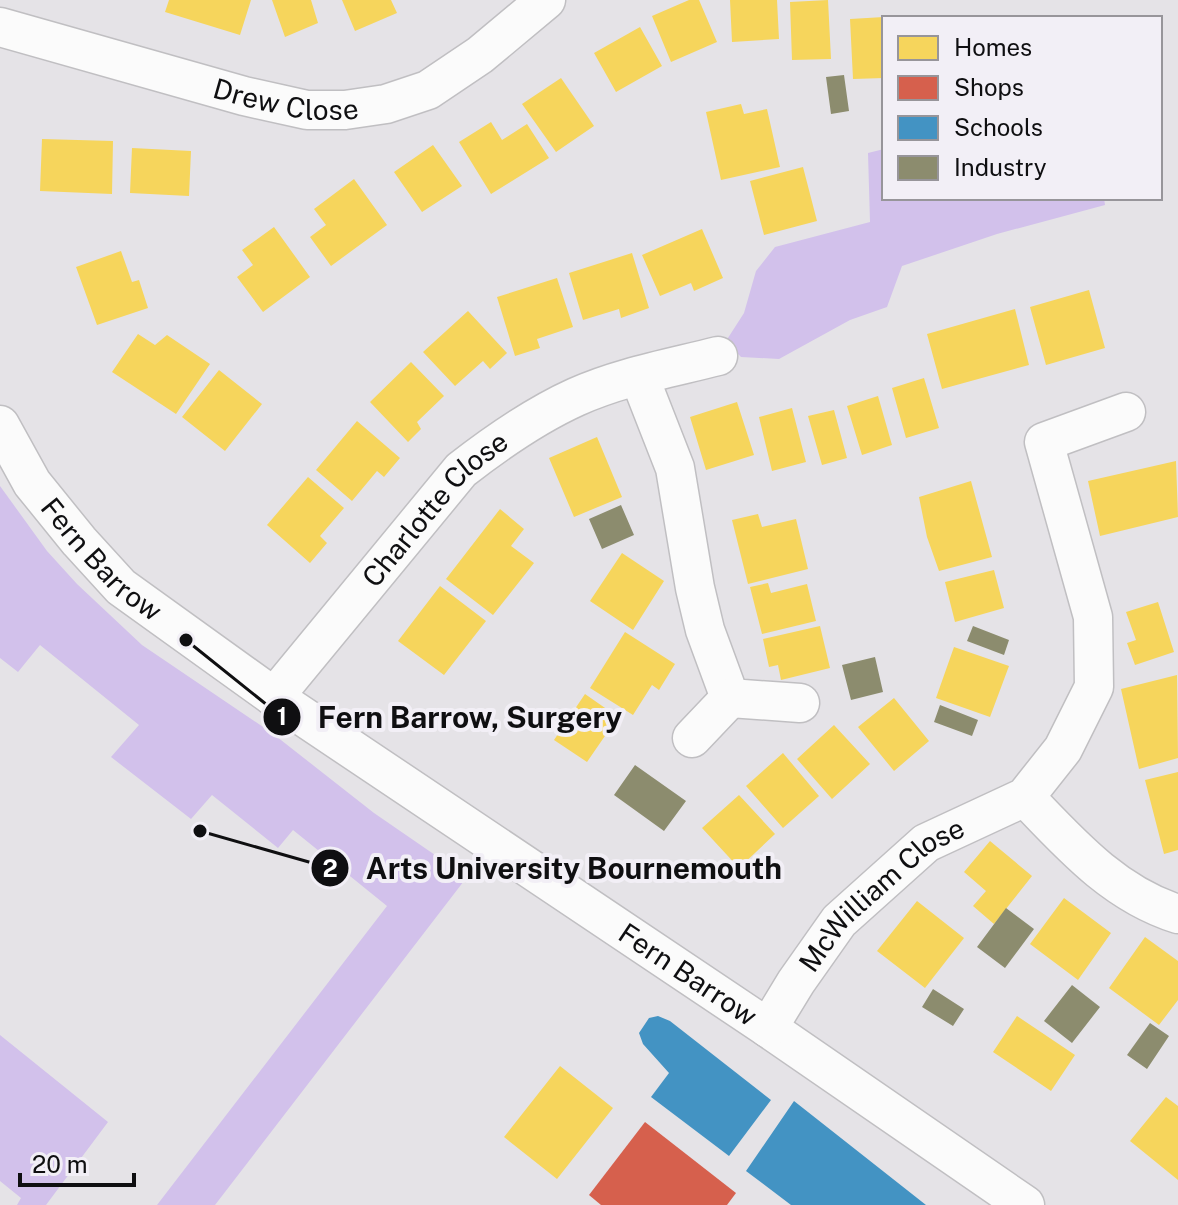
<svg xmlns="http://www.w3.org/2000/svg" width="1178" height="1205" viewBox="0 0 1178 1205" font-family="'Public Sans',sans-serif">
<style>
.green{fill:#d2c1eb}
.homes{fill:#f6d55c}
.shops{fill:#d6604d}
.schools{fill:#4393c3}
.industry{fill:#8c8c6e}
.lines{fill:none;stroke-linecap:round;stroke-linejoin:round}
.minor-casing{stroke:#c0bfc2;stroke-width:41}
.minor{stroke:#fbfbfb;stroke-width:38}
.labels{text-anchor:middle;stroke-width:8;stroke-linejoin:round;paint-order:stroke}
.street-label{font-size:28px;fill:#0f0f11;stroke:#f2eff6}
.leader{fill:none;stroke:#0f0f11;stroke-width:3}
.callout-dot{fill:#0f0f11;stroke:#f2eff6;stroke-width:3}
.mark-label{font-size:24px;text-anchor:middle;font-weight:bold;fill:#fff}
.callout-label{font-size:30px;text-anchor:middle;font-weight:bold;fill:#0f0f11;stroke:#f2eff6;stroke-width:8;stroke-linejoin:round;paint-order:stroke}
</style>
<rect width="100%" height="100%" fill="#e5e3e7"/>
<path class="green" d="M884,149v49h220l1,7 -108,29 -95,32 -15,41 -37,13 -71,39 -38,-2 -15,-16 18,-28 12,-42 19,-24 95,-25 -2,-69z
M0,486l47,65 30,33 65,61 130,88 102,80 93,64 -252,328h-58l230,-299 -94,-76 -15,18 -66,-53 -21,24 -80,-62 28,-32 -99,-80 -22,27 -18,-14z
M0,1035l108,87 -62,83h-29l4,-7 -21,-17z"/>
<path class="homes" d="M169,0h82l-11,35 -75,-23z
M272,0h39l7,23 -33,14z
M342,0h49l6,13 -42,18z
M689,0h10l18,42 -46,20 -19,-46z
M730,0h47l2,39 -47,3z
M828,0l3,59 -39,1 -2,-58z
M884,17v61l-31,1 -3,-60z
M640,27l22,39 -46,26 -22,-39z
M561,78l33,48 -38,26 -34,-48z
M741,104l3,10 23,-5 13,58 -59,13 -15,-68z
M491,122l11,18 25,-16 22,34 -58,36 -32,-52z
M42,139l71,2 -1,53 -72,-3z
M433,145l29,41 -40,26 -28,-40z
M132,148l59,3 -2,45 -59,-3z
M803,167l14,54 -53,14 -14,-54z
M354,179l33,46 -56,41 -21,-29 16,-12 -12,-16z
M274,227l36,50 -47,35 -26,-35 16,-12 -11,-15z
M702,229l21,49 -29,13 -3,-8 -31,13 -18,-41z
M121,251l11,31 7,-2 9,28 -51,17 -21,-58z
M632,253l17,55 -28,10 -2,-9 -36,11 -14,-47z
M557,278l16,49 -36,12 3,9 -25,8 -18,-59z
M1089,290l16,58 -59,17 -16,-58z
M1015,309l14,56 -87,24 -15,-55z
M468,311l39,42 -17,16 -7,-8 -28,25 -32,-34z
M138,334l17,11 12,-10 43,29 -34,50 -64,-42z
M411,362l33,34 -27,26 4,7 -13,13 -38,-40z
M219,370l43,34 -37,47 -43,-34z
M924,378l15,50 -33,10 -14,-50z
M878,396l14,49 -30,10 -15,-49z
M737,402l17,53 -48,15 -16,-53z
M792,408l14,54 -34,9 -13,-54z
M834,410l13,48 -25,7 -14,-49z
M357,421l43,37 -16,19 -7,-6 -25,30 -36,-31z
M597,437l25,60 -48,20 -25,-59z
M1176,461l2,56 -78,19 -12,-55z
M308,477l36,31 -24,28 7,7 -17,20 -43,-38z
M971,481l21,76 -53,14 -12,-34 -8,-40z
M500,509l24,20 -13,17 23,17 -41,52 -47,-36z
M758,514l4,13 34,-8 12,50 -60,15 -16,-64z
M622,553l42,28 -31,49 -43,-29z
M994,570l10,38 -49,14 -10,-40z
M768,583l3,10 36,-9 9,37 -54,13 -12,-47z
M440,586l46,35 -42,54 -46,-34z
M1158,602l16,50 -39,13 -8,-22 9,-3 -10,-28z
M820,626l10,42 -49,12 -3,-15 -9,2 -6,-28z
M625,632l50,32 -16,26 -7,-5 -19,30 -43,-27z
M954,647l55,19 -19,51 -54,-19z
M1177,675l1,83 -39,11 -18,-80z
M585,694l33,23 -31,45 -33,-22z
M894,698l35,43 -35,30 -36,-44z
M834,725l36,39 -38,35 -35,-40z
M783,753l36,43 -36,32 -37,-42z
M1178,772v78l-14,4 -19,-74z
M739,795l36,39 -36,34 -37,-40z
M990,841l42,35 -38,48 -21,-18 13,-15 -22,-19z
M1064,898l47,35 -33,47 -48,-36z
M917,901l47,37 -39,50 -48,-37z
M1145,937l33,24v39l-19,25 -50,-37z
M1017,1016l58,39 -24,36 -58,-39z
M560,1066l53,42 -56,71 -53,-42z
M1166,1097l12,9v74l-48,-39z"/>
<path class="shops" d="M645,1122l91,71 -9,12h-126l-12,-10z"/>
<path class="schools" d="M658,1016l12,5 101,79 -42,56 -78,-59 18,-24 -26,-29 -4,-11 10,-15z
M794,1101l132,104h-135l-45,-34z"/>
<path class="industry" d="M844,75l5,36 -18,3 -5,-37z
M621,505l13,30 -32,14 -13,-30z
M973,626l36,14 -5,15 -37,-14z
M875,657l8,35 -32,8 -9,-35z
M940,705l38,15 -6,16 -38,-14z
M635,765l51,36 -22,30 -50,-36z
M1006,908l28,21 -29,39 -28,-21z
M1072,985l28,22 -28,36 -28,-22z
M933,989l31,20 -11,17 -31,-19z
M1150,1023l19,13 -22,33 -20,-14z"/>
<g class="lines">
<g class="minor-casing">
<g id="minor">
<path id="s1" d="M0,27l244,69 63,14h38l41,-6 42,-14 52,-35 66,-55"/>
<path d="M639,376l36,92 20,120 10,42 25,68 70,5"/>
<path id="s2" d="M0,425l32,58 47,58 42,46 153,110 494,331 257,177"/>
<path id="s3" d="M274,697l187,-227c36,-28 73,-54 115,-73 44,-20 95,-29 142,-41"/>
<path d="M692,738l38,-40"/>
<path d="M1025,797c45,47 89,97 153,117"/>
<path id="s4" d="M768,1028l28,-46 43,-61 87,-78 99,-46 38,-48 31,-62 -1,-70 -49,-175 82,-30"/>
</g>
</g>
<use href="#minor" class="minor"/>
</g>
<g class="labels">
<g class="street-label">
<text dy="10" stroke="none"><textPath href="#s1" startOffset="296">Drew Close</textPath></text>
<text dy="10" stroke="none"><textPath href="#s3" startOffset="248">Charlotte Close</textPath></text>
<text dy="10" stroke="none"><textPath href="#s2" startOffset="170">Fern Barrow</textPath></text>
<text dy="10" stroke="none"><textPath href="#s4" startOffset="178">McWilliam Close</textPath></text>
<text dy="10" stroke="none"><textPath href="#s2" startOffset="890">Fern Barrow</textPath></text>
</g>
</g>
<path class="leader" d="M186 640L282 717M200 831L330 868"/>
<g class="callout-dot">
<circle cx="186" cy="640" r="8"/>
<circle cx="200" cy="831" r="8"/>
<circle cx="282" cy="717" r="20"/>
<circle cx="330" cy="868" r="20"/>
</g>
<g class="mark-label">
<text x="282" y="725">1</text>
<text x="330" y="877">2</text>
</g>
<g class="callout-label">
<text x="470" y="728">Fern Barrow, Surgery</text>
<text x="574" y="879">Arts University Bournemouth</text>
</g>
<rect x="882" y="16" width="280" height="184" fill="#f2eff6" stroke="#97959a" stroke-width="2"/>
<rect x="898" y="36" width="40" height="24" fill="#f6d55c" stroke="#97959a" stroke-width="2"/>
<text x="954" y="56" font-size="24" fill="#0f0f11">Homes</text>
<rect x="898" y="76" width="40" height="24" fill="#d6604d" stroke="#97959a" stroke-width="2"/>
<text x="954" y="96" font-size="24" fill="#0f0f11">Shops</text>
<rect x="898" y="116" width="40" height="24" fill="#4393c3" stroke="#97959a" stroke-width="2"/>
<text x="954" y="136" font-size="24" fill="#0f0f11">Schools</text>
<rect x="898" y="156" width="40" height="24" fill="#8c8c6e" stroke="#97959a" stroke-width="2"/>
<text x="954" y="176" font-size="24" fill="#0f0f11">Industry</text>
<path d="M20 1173v12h114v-12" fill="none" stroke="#0f0f11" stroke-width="4"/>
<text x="32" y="1173" font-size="24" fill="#0f0f11" stroke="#f2eff6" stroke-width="6" paint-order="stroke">20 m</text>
</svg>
